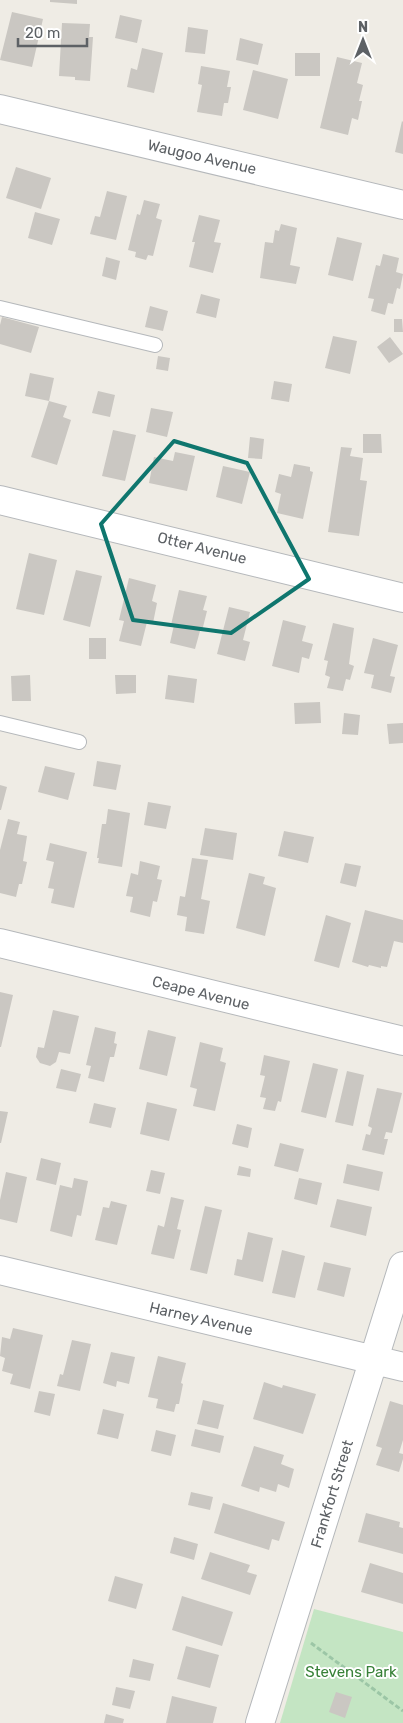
<svg xmlns="http://www.w3.org/2000/svg" width="403" height="1723" viewBox="0 0 403 1723" font-family="Rubik,sans-serif">
<style>
.green{fill:#c4e5c3}
.building{fill:#cac7c2}
.lines{fill:none;stroke-linecap:round;stroke-linejoin:round}
.lane-casing{stroke:#b5b8bb;stroke-width:16}
.street-casing{stroke:#b5b8bb;stroke-width:30}
.path{stroke:#9cc6a6;stroke-width:3;stroke-dasharray:5 2.5;stroke-linecap:butt}
.lane{stroke:#fff;stroke-width:14}
.street{stroke:#fff;stroke-width:28}
.marked{fill:none;stroke:#0f766e;stroke-width:4;stroke-linejoin:round}
.labels{text-anchor:middle;stroke-width:4;stroke-linejoin:round;paint-order:stroke}
.street-label{font-size:15px;fill:#5d6165;stroke:#fff}
.park-label{font-size:15px;fill:#388138;stroke:#fff}
</style>
<rect width="100%" height="100%" fill="#efece5"/>
<path class="green" d="M314,1609l89,23v91h-123z"/>
<path class="building" d="M50,0h27v4l-27,-2z
M12,12l31,7 -11,48 -32,-7z
M120,15l22,5 -5,23 -22,-5z
M62,23l28,1 -1,13h4l-3,44 -15,-1v-3l-16,-1z
M188,27l20,3 -3,24 -20,-2z
M240,38l23,6 -5,21 -22,-5z
M142,48l21,5 -9,40 -27,-6 4,-19 6,2z
M295,53h25v23h-25z
M337,57l25,6 -5,20 6,2 -4,16h3l-4,19 -6,-2 -4,17 -28,-7z
M201,66l29,5 -3,16h4l-3,16h-4l-2,13 -25,-4 5,-27 -4,-1z
M253,70l35,9 -10,40 -35,-9z
M402,121l1,1v32l-8,-2z
M16,167l35,11 -10,31 -35,-11z
M107,191l20,5 -11,44 -26,-6 5,-18 5,1z
M144,200l16,4 -4,14 6,2 -9,36 -5,-1 -2,5 -11,-3 1,-5 -8,-2 9,-36 3,1z
M35,212l25,7 -8,26 -24,-7z
M199,215l21,5 -6,22 7,1 -8,30 -24,-6 6,-25h-3z
M281,224l16,4 -7,37 10,2 -4,17 -36,-6 5,-36 8,1 2,-13 4,1z
M337,237l25,6 -9,38 -25,-6z
M383,254l16,4 -3,14 7,2 -3,15 -3,-1 -4,16 -5,-1 -3,12 -14,-4 3,-12 -6,-1 8,-33 4,1z
M106,257l14,4 -4,19 -14,-4z
M201,294l19,5 -4,19 -20,-5z
M150,306l18,5 -5,20 -18,-4z
M2,317l37,10 -8,26 -31,-9v-19z
M394,319h8l1,13h-9z
M333,336l24,5 -7,33 -25,-6z
M390,337l13,17 -14,9 -12,-16z
M158,356l12,2 -2,13 -12,-2z
M30,373l24,5 -5,23 -24,-5z
M274,381l18,3 -3,18 -18,-3z
M98,391l17,4 -5,22 -18,-4z
M49,401l18,5 -4,11 8,3 -14,45 -26,-8z
M151,408l22,4 -6,25 -21,-5z
M113,430l23,5 -11,46 -23,-5z
M363,434h18l1,19h-19z
M250,437l14,2 -2,20 -14,-1z
M341,447l11,1 -2,8 13,2 -3,22 7,1 -8,55 -31,-4z
M175,452l20,4 -8,35 -38,-8 5,-26 19,4z
M294,464l16,3v4l3,1 -10,47 -26,-6 4,-19 -6,-2 4,-18 12,3z
M223,466l27,6 -8,32 -26,-7z
M29,553l28,7 -13,55 -28,-6z
M76,570l26,6 -12,51 -27,-7z
M129,578l27,7 -4,16 5,2 -4,20 -6,-1 -6,24 -22,-5 5,-20 -5,-1z
M179,590l28,6 -4,14 4,1 -5,20h-2l-5,18 -25,-6 4,-18h-3z
M229,607l21,5 -7,28 7,2 -5,19 -28,-7z
M283,620l23,6 -4,15 11,3 -4,15 -7,-2 -3,16 -27,-7z
M333,623l21,5 -5,36 5,2 -4,14 -4,-1 -3,12 -16,-3 3,-11 -5,-2 3,-14 -4,-1z
M89,638h17v21h-17z
M373,638l25,7 -8,31 5,1 -4,16 -20,-5 3,-13 -10,-2z
M30,675l1,26h-19l-1,-25z
M115,675h21v18l-20,1z
M168,675l29,4 -3,24 -29,-4z
M320,702l1,21 -26,1 -1,-21z
M344,713l16,2 -2,20 -16,-1z
M403,723v20l-14,1 -2,-20z
M97,761l24,4 -5,25 -23,-4z
M45,766l30,7 -7,27 -30,-8z
M0,785l7,2 -6,23h-1z
M148,802l23,4 -5,23 -22,-4z
M108,809l22,4 -8,54 -24,-4 1,-5h-2l5,-34h4z
M8,819l12,3 -3,12 10,2 -4,25 4,1 -5,22h-3l-3,13 -16,-4v-43z
M205,828l32,5 -4,27 -33,-5z
M284,831l30,6 -6,26 -30,-7z
M50,843l37,9 -13,56 -23,-5 3,-14 -6,-1 6,-26 -8,-2z
M192,858l16,2 -7,39 9,2 -6,33 -19,-3 2,-14 -10,-2 3,-19 5,1z
M140,861l20,5 -3,13 5,1 -5,22 -4,-1 -3,16 -20,-5 3,-15 -7,-1 5,-23 7,2z
M345,863l16,3 -5,21 -16,-4z
M249,873l16,4 -2,7 13,4 -11,48 -29,-8z
M365,910l38,10v23l-9,-2 -7,26 -6,-1v2l-12,-3 -1,2 -16,-5z
M326,915l25,8 -12,45 -25,-7z
M0,992l13,3 -12,52h-1z
M53,1010l26,6 -9,38 -11,-2 -3,10 -6,4 -10,-3 -4,-6 2,-10 6,1z
M95,1027l21,5 -2,11 3,1 -3,13h-4l-6,25 -16,-4 3,-12 -5,-1z
M148,1030l28,7 -9,39 -28,-7z
M200,1042l23,6 -3,13 6,2 -11,48 -22,-5 4,-17 -7,-2z
M264,1055l26,6 -9,41 -3,-1 -3,10 -12,-2 3,-11 -6,-1 5,-21 -5,-1z
M313,1063l25,6 -12,49 -25,-6z
M61,1069l20,5 -5,18 -20,-4z
M347,1071l17,4 -11,51 -18,-4z
M377,1088l25,5 -10,40 -6,-1 -2,7h4l-4,16 -22,-5 4,-16 4,1 2,-7 -4,-2z
M147,1102l30,7 -8,32 -29,-7z
M94,1103l22,5 -5,20 -22,-5z
M0,1111l8,1 -7,31h-1z
M237,1124l15,4 -4,20 -16,-4z
M280,1143l24,6 -6,23 -24,-6z
M41,1158l20,5 -5,22 -20,-5z
M347,1164l36,8 -4,19 -36,-8z
M239,1166l12,3 -1,8 -13,-2z
M151,1170l14,3 -5,21 -14,-3z
M6,1172l21,5 -10,46 -17,-4v-19z
M74,1178l14,3 -7,35 -4,-1 -5,22 -22,-6 10,-46 12,3z
M299,1178l23,5 -5,22 -23,-6z
M171,1197l13,3 -7,29 4,1 -7,29 -23,-5 7,-29 6,2z
M337,1199l35,8 -6,29 -36,-9z
M111,1201l16,4 -10,40 -22,-5 8,-33 6,1z
M205,1206l17,4 -15,64 -17,-4z
M248,1232l25,6 -10,44 -29,-7 3,-16 5,1z
M282,1250l23,6 -10,42 -23,-5z
M324,1262l27,6 -7,29 -27,-7z
M13,1328l30,7 -13,54 -20,-5 3,-10 -11,-3 3,-13 -5,-2 2,-19 8,2z
M72,1340l19,4 -11,47 -23,-5 3,-12 3,1z
M111,1352l24,5 -6,27 -12,-3 -1,6 -13,-4z
M158,1356l28,7 -5,20 2,1 -4,20h-3l-2,8 -18,-4 2,-9 -10,-2z
M264,1382l18,6 1,-3 33,9 -13,40 -50,-15z
M39,1391l16,3 -5,22 -16,-4z
M203,1400l21,5 -6,24 -21,-5z
M390,1401l13,4v35l-4,13 4,1v5l-4,13 -23,-7 6,-17 -6,-2z
M103,1409l21,5 -6,25 -21,-5z
M195,1429l29,7 -4,17 -29,-7z
M156,1430l20,5 -5,21 -20,-5z
M254,1446l30,9 -3,9 13,5 -5,19 -11,-4 -2,8 -16,-5 -1,5 -18,-6z
M191,1492l22,5 -3,13 -22,-5z
M223,1503l62,19 -6,19 -7,-2 -3,11 -55,-17z
M366,1513l34,9 -1,5 4,1v26l-45,-12z
M174,1537l24,7 -4,16 -24,-7z
M210,1552l40,13 -3,7 10,3 -7,20 -49,-16z
M370,1563l33,10v31l-42,-12z
M115,1576l28,8 -7,25 -28,-8z
M182,1596l51,16 -11,34 -50,-16z
M186,1646l33,9 -9,33 -33,-9z
M133,1659l21,5 -4,17 -21,-4z
M116,1687l19,4 -5,18 -18,-4z
M336,1692l16,5 -7,21 -16,-6z
M172,1696l45,11 -4,16h-47z
M106,1714l18,5 -1,4h-19z"/>
<g class="lines">
<g class="lane-casing">
<path id="lane" d="M0,308l155,37
M0,723l79,19"/>
</g>
<g class="street-casing">
<path id="street" d="M0,109l403,96
M0,500l403,98
M0,943l403,98
M0,1270l403,97
M260,1723l143,-457"/>
</g>
<path class="path" d="M311,1643l92,68"/>
<use href="#lane" class="lane"/>
<use href="#street" class="street"/>
</g>
<path class="marked" d="M174,441l73,22 62,116 -78,54 -98,-13 -32,-96z"/>
<g class="labels">
<g class="street-label">
<text transform="translate(202 157) rotate(13)" y="5">Waugoo Avenue</text>
<text transform="translate(202 548) rotate(14)" y="5">Otter Avenue</text>
<text transform="translate(201 993) rotate(14)" y="5">Ceape Avenue</text>
<text transform="translate(201 1319) rotate(13)" y="5">Harney Avenue</text>
<text transform="translate(332 1494) rotate(-73)" y="5">Frankfort Street</text>
</g>
<g class="park-label">
<text x="351" y="1677">Stevens Park</text>
</g>
</g>
<g transform="translate(363 40)" stroke="#ffffff" stroke-width="4" paint-order="stroke">
<path d="M0-4L9 19L0 12L-9 19Z" fill="#5d6165"/>
<text y="-8" font-size="14" font-weight="bold" text-anchor="middle" fill="#5d6165">N</text>
</g>
<path d="M18 38v8h69v-8" fill="none" stroke="#5d6165" stroke-width="2.5"/>
<text x="25" y="38" font-size="15" fill="#5d6165" stroke="#ffffff" stroke-width="4" paint-order="stroke">20 m</text>
</svg>
